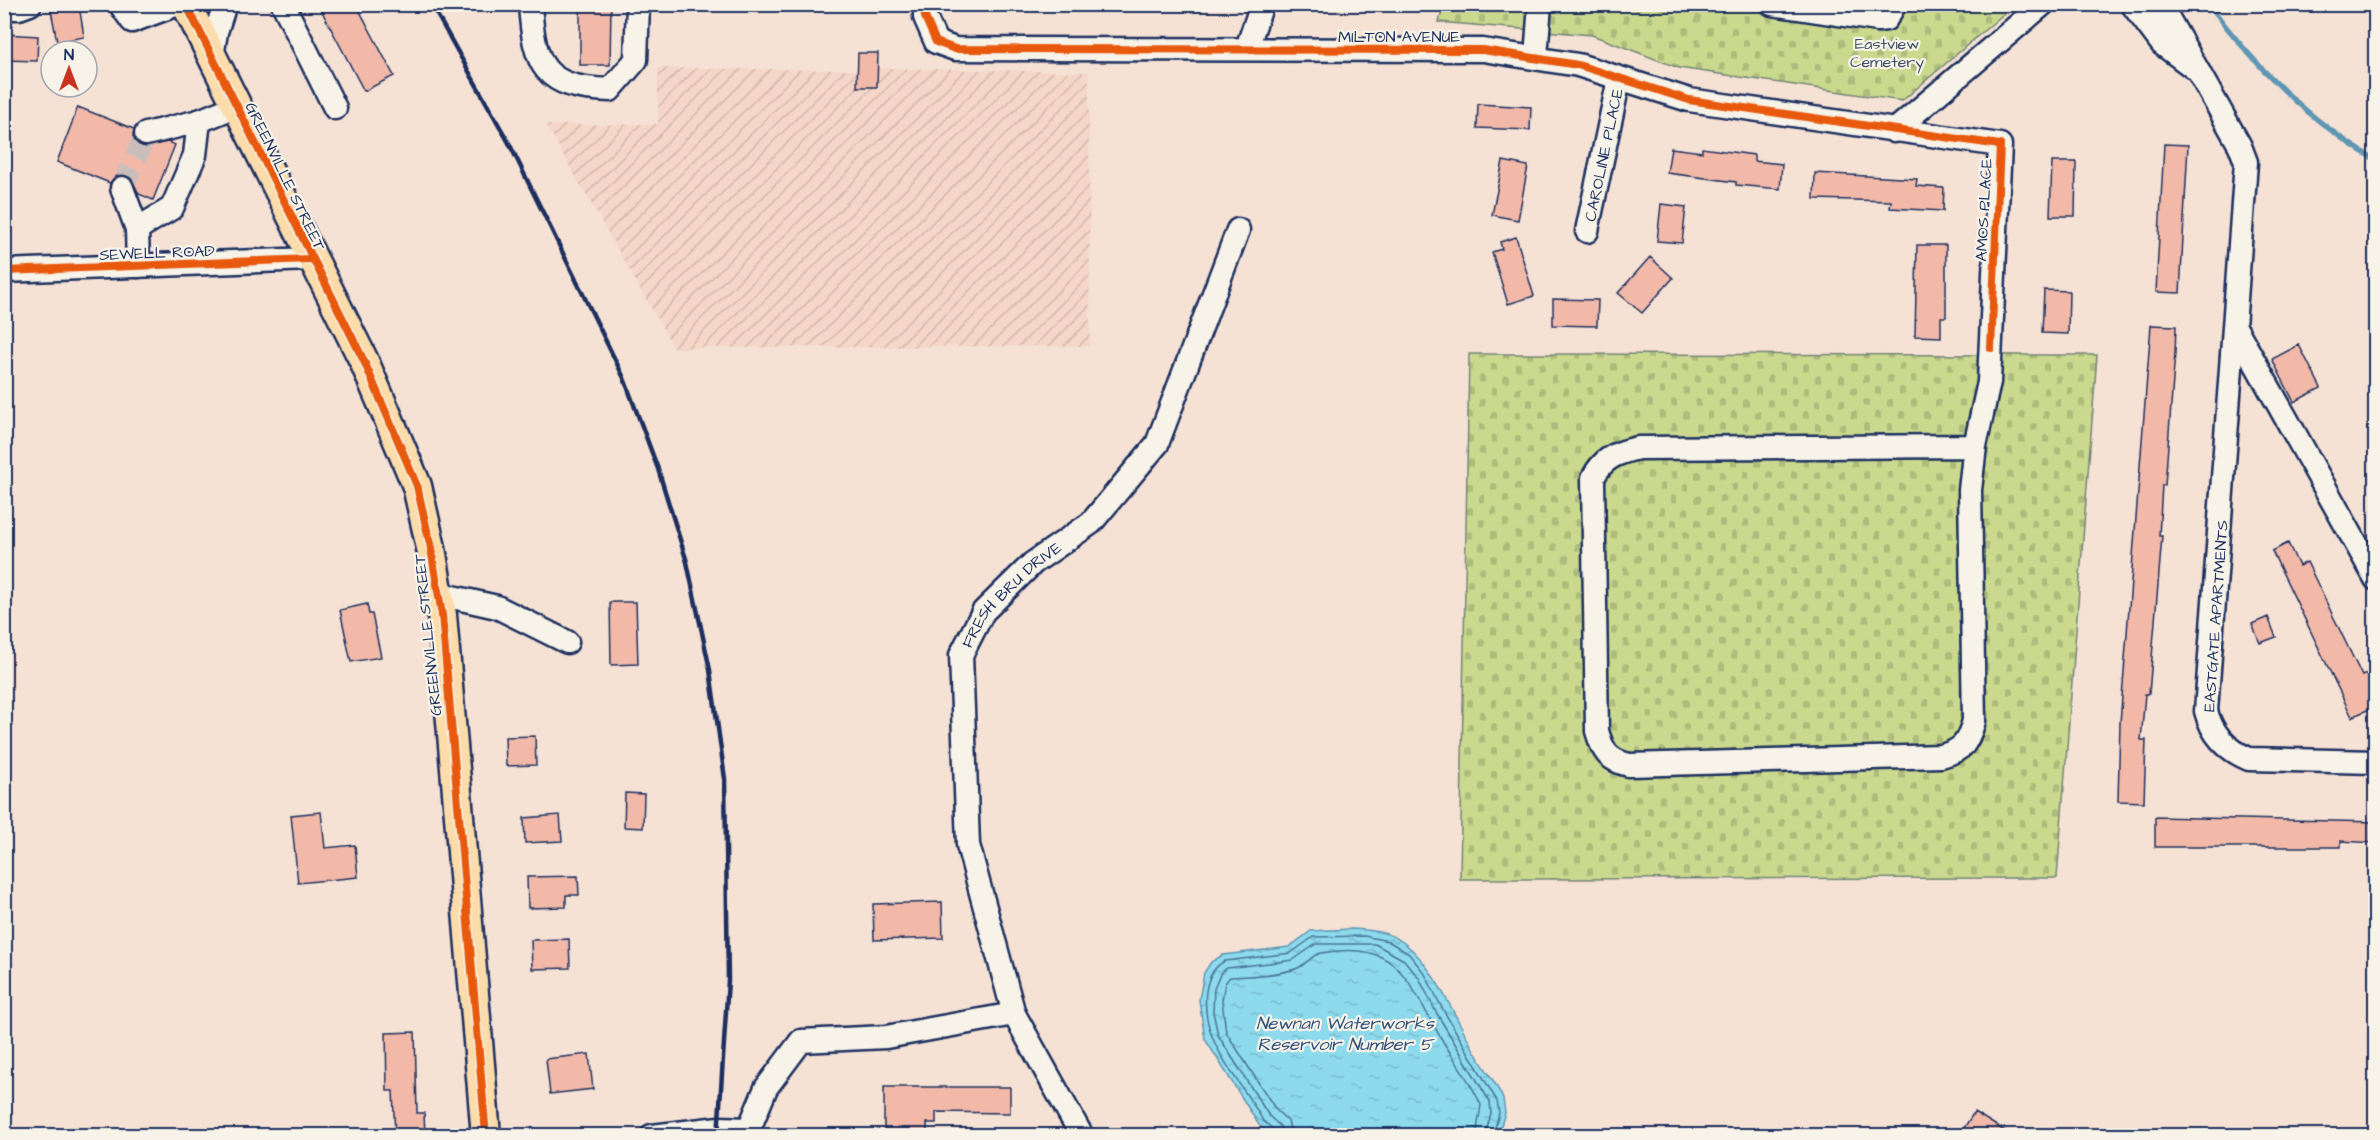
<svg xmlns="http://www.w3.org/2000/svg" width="2380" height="1140" viewBox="0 0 2380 1140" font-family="'Architects Daughter',sans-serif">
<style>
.industrial{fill:url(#industrial-furrows)}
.cemetery{fill:url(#cemetery-stones);stroke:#728476;stroke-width:1.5}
.water{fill:url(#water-ripples);stroke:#5f96b4;stroke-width:1.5}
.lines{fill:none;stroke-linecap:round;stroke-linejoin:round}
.shore{stroke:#497397;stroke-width:1.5}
.stream{stroke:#5f96b4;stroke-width:5}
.building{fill:#f2b9a9;stroke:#1b2f5e;stroke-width:1.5}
.minor-tunnel{stroke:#cabebd;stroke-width:22;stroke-dasharray:22 11;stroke-linecap:butt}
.minor-casing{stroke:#1b2f5e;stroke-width:27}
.major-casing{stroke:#1b2f5e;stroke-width:33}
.minor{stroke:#f7f3e8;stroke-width:22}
.major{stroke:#fcdcab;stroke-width:28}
.rail{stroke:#1b2f5e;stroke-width:4.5}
.cycleway-casing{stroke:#f7f3e8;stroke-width:11}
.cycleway{stroke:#e8590c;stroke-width:8}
.labels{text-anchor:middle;stroke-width:4.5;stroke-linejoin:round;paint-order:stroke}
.street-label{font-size:16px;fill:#1b2f5e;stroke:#f7f3e8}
.park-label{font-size:16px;fill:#3e5167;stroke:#f7f3e8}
.water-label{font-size:18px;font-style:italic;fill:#32517b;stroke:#f7f3e8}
</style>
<defs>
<pattern id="industrial-furrows" width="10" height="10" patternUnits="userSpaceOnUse" patternTransform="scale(1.5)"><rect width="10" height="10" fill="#f5d6c8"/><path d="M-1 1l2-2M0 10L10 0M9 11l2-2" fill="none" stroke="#d1b8ae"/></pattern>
<pattern id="cemetery-stones" width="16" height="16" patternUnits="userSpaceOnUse" patternTransform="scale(1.5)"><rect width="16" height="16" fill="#cad98d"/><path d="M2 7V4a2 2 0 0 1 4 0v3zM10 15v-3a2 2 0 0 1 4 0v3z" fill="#adbb7c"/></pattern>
<pattern id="water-ripples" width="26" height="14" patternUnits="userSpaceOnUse" patternTransform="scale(1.5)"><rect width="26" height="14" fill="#8ddaed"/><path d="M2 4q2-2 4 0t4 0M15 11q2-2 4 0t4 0" fill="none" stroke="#79bbce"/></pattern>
</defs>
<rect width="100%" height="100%" fill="#f6e2d5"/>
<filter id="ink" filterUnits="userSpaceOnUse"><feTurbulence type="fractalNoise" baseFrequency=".0167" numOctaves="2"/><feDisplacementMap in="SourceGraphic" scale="12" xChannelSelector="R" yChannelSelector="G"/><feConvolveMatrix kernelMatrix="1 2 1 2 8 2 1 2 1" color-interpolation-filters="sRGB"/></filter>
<g filter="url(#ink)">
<path class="industrial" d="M858,53h20v15l211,4 1,274 -416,2 -128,-223 112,-1v-56l199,2z"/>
<path class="cemetery" d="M1444,4l570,1 -112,96 -223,-33 -87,-33 -153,-13z
M1469,354l628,1 -40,523 -597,1z"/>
<path class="water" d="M1351,929c20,1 37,2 53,14 29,21 52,76 71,109 9,16 21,30 28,47l2,14 -7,22 -224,1 -15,-11 -54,-86 -6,-39 5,-27 7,-11 12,-7 66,-8 22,-16z"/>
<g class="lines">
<path class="shore" d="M1275,1136l-2,-7 -10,-8c-23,-43 -63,-77 -57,-130 2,-13 7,-24 19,-30l66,-8 22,-16 51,-1 24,5 21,13 16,20 17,34 55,93 2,12 -6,23
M1283,1136l-3,-10 -11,-10 -51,-81 -5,-23 1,-23 7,-17 6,-4 66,-8 23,-16h59l29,16 15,18 17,34 54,90 1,11 -6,23
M1292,1136l-4,-15 -12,-11 -50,-78 -4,-32 3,-17 5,-6c19,-1 51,-2 68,-9 8,-4 14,-13 23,-15 80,-14 86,29 120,85 13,22 30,44 40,67l-5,31"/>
<path class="stream" d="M2209,4c44,61 101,118 167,156"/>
</g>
<path class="building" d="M318,4h38l38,72 -30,15z
M580,4h31l-1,61h-30z
M79,5l5,32 -27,5 -6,-32z
M4,34l34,2 -1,25 -33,-1z
M858,53h20l-1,34h-20z
M1478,104l53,3 -1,23 -53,-2z
M78,107l56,22 -1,9 9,9 26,-5 7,3 -22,55 -14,-6 -8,-16 -6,-3 -8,1 -7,7 -53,-21z
M2164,144l24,1 -8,148 -24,-1z
M1671,148l31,4v-4l52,7v6l28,3 -2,25 -44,-4v-3l-69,-9z
M1503,161l25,5 -10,54 -26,-5z
M2052,162h24l-1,54h-25z
M1815,173l102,6 -1,7 28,2 -1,23 -53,-3 1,-7 -77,-2z
M1661,204l25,3 -4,36 -25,-2z
M1516,237l18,59 -26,8 -16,-52 10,-3 -2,-7z
M1917,245h29v72h-5v20l-26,-1z
M1650,257l23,21 -31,35 -24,-20z
M2044,290l25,1 -1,43 -26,-1z
M1553,299l45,1 -1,26 -44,-1z
M2151,325l25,1 -1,27 -10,132h-3l-3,51h3l-13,158h-4l-4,46h5l-2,62 -26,-1 2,-78z
M2299,345l22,43 -27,14 -22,-43z
M2288,543l11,23 8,-4 55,114 5,-2 9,19v13l-24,11 -80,-166z
M610,602h26l2,62 -27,1z
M367,604l2,10h3l9,43 -30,5 -11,-52z
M2268,617l8,20 -16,6 -8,-19z
M535,736l1,29 -30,1 -1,-29z
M625,793l19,1 -1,34 -19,-1z
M321,812l4,36 30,-3 3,32 -60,6 -7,-68z
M560,815l2,26 -37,2 -1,-25z
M2155,817l221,5v21l-35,-2v6h-186z
M578,876l1,19h-13v12l-38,1 -1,-31z
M942,902l1,36 -69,2 -1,-36z
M569,939l1,29 -38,1 -1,-29z
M415,1032l2,81h7l1,23h-30l-2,-45h-6l-1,-58z
M589,1054l4,35 -43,5 -4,-35z
M884,1087h126v26l-74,-1v11h-9v13h-43z
M1974,1112l39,24h-54z"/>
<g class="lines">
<path class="minor-tunnel" d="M122,188l24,-54"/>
<g class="minor-casing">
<g id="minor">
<path d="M120,4l12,17 46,-17"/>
<path d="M283,4l52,104"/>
<path d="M530,4c4,63 14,84 80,86l26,-30 2,-56"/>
<path d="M925,4v13l11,25 19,7 528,1 95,15 111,35 311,45 -11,237 -14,64 -5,44 4,231c-7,22 -10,29 -33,35l-312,9c-21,-5 -26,-13 -32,-34l-4,-253c10,-20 23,-25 45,-30l337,-2"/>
<path d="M1772,4l106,16 8,-1 9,-15"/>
<path d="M2132,4l30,40 36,27 -38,-67"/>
<path d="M4,8h15l11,-4"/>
<path d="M1247,48l15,-44"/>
<path d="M212,57l4,-25 9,-28"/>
<path d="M1536,57l4,-53"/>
<path d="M2198,71l42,75 6,16 -40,549c6,23 21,39 43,48l127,3"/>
<path d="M1894,131l149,-127"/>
<path d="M146,134l53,-13"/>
<path d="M122,188l15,41"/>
<path id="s1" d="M1587,231l32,-152"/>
<path d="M138,266l-1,-37 35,-21 23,-53 4,-34 37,-15"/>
<path d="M4,271l307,-12"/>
<path d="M2235,327l141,252"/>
<path d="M439,594l58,13 70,35"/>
<path d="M749,1129l17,-41 35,-47 85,-4 128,-23"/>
<path d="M652,1136l67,-8 30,1v7"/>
<path id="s2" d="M1082,1136l-68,-122 -46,-169 -7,-190 22,-43 50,-49 58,-40 66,-79 81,-214"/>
</g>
</g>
<g class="major-casing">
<path id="major" d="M186,4l178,357 40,94 13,31 14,62 11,67 44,521"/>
</g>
<use href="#minor" class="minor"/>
<use href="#major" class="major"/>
<path class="rail" d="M431,4l78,139 115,235 34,91 29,93 23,108 15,109 3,201 -10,156"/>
<g class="cycleway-casing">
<path id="cycleway" d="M186,4l178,357 40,94 13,31 14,62 11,67 44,521
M925,4v13l11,25 19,7 528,1 95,15 111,35 311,45 -9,203
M4,271l307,-12"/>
</g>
<use href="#cycleway" class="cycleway"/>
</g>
</g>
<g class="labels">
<g class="street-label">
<text x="1399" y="42">MILTON AVENUE</text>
<text dy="6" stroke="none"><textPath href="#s1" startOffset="78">CAROLINE PLACE</textPath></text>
<text transform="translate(286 176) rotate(64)" y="6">GREENVILLE STREET</text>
<text transform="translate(1983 210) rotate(-87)" y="6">AMOS PLACE</text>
<text transform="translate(157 252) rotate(-2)" y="6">SEWELL ROAD</text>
<text dy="6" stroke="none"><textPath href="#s2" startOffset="585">FRESH BRU DRIVE</textPath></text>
<text transform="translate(2215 616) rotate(-86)" y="6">EASTGATE APARTMENTS</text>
<text transform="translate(427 635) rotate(-96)" y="6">GREENVILLE STREET</text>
</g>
<g class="park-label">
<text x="1887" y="49">Eastview<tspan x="1887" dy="18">Cemetery</tspan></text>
</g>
<g class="water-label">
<text x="1345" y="1029">Newnan Waterworks<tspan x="1345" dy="21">Reservoir Number 5</tspan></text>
</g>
</g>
<rect width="2380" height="1140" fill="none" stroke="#f7f3e8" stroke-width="24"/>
<rect x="12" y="12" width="2356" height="1116" fill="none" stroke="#1b2f5e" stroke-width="2" filter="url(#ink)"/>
<g transform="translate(69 69)"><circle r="28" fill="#f7f3e8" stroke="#9fa5b1" stroke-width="1.5"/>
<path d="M0-4.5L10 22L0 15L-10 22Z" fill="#c8321e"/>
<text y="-9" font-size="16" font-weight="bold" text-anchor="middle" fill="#1b2f5e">N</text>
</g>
</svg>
